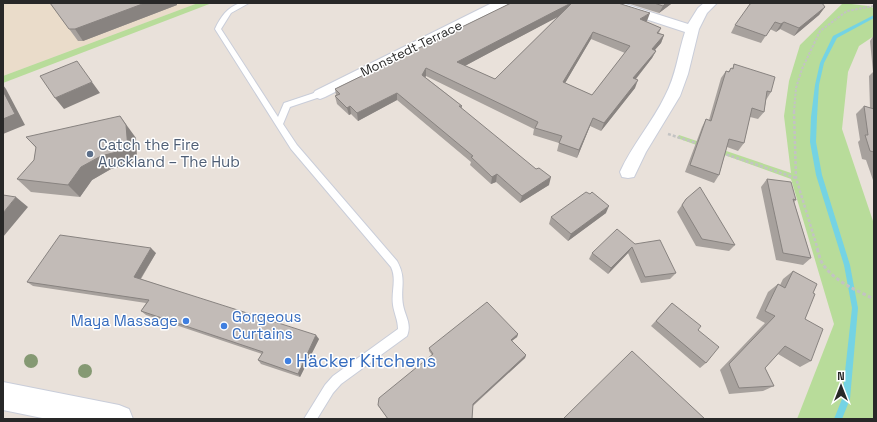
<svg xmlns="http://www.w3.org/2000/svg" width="877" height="422" viewBox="0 0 877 422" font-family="'Space Grotesk',sans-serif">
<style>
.education{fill:#eadcca}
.green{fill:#b8dc9a}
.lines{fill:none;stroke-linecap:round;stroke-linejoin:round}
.stream{fill:#74d3e4;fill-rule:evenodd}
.lane-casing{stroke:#c9cdd9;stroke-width:2}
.street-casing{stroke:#c9cdd9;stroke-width:2}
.secondary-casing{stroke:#c9cdd9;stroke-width:2}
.path-far2{stroke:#c3c3c3;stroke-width:2;stroke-dasharray:2.5 1.5;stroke-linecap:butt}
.path-far1{stroke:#c3c3c3;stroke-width:2.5;stroke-dasharray:3 2;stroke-linecap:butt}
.path{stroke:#c3c3c3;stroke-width:3;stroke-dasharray:3.5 2.5;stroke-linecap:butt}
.lane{fill:#fff;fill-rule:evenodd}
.street{fill:#fff;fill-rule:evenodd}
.secondary{fill:#fff;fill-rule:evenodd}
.tree{fill:#859973}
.wall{fill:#a7a19d;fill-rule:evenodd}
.shaded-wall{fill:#888380}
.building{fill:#c2bbb7;stroke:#888380;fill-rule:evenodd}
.service-dot{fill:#5c6f8a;stroke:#fff;stroke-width:1.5}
.shop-dot{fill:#3f7fe0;stroke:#fff;stroke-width:1.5}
.labels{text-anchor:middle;stroke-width:3;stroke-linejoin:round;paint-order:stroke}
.far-street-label{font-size:13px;fill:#282828;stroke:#fff}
.service-label{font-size:15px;fill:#4e5e75;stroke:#fff;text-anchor:start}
.shop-label{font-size:15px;fill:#366cbe;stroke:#fff;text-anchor:start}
.near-shop-label{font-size:18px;fill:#366cbe;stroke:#fff;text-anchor:start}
</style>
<rect width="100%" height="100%" fill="#e9e1da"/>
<path class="education" d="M3,3h195l-195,73z"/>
<path class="green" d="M198,3h14l-209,80v-7z
M843,3l25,3 6,2v28l-15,10 -11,26 -6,57 32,95v195h-77l37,-95 -43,-145 -114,-41 2,-3 112,38 -7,-57 5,-35 11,-36z"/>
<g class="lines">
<path class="stream" d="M874,15v3l-37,20 -13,25 -5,22 -2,32 -1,25 6,33 28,90 8,43 -8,91 -8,20h-8l8,-20 10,-91 -8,-43 -28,-90 -6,-33 1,-25 4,-32 5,-22 13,-27z"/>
<g class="lane-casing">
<path id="lane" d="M240,3h9l-18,10 -10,16 57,88 6,-14 33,-11h6v4l-33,11 -7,17 14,21 100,116c10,18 3,26 6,44 2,11 9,19 4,31l-66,48 -8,9 -16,26h-13l21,-34 8,-9 65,-47c0,-9 -4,-16 -5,-24 -2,-13 4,-26 -2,-38l-100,-118 -76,-120c6,-13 12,-21 25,-26z"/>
</g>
<g class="street-casing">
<path id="street" d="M492,3h16l-2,3 -181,91 -5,2 -5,-2 -2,-3 2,-3z
M604,3h18l66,21 10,-16 6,-5h13l-10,10 -8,16 -11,45 -8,22 -34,56 -12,25 -6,1 -6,-1 -2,-5c12,-27 32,-49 45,-76 11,-20 13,-43 20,-64l-79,-26z"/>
</g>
<g class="secondary-casing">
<path id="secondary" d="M3,382l116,23 10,4 4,10h-86l-44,-9z"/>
</g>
<path class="path-far2" d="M794,112l2,-24 6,-19 18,-38 27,-20 27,-5"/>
<path class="path-far1" d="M794,111l2,67 22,72
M668,134l31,10
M722,153l74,25"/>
<path class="path" d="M817,249c2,4 2,8 4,12 10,19 35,29 53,38"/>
<use href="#lane" class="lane"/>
<use href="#street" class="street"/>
<use href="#secondary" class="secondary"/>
</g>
<g class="tree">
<circle cx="31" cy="361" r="7"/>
<circle cx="85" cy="371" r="7"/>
</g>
<path class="wall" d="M50,3h127v2l-94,36h-5z
M511,3l136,18 -1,1 15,6 -2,5 5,2 -3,8 -7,7 2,1 -4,7 -16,21 -1,9 -34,43 -11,-5 -13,32 -20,-7 2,-8 -26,-8 1,-6 -108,-53 -1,1 37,29v3l87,76 -29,18 -24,-21 -5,2 -21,-19 1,-3 -74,-62 -39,21 -7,-7 -2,1 -12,-11 -2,-8 1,-1 -1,-6zM559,16l-64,63 -30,-13 20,-11zM591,39l34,14 -33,42 -27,-12z
M627,3h45l-1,1 -12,9z
M825,7l-6,8 -25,21 -14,-7 -4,3 -6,-3 -9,14 -30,-10 4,-8z
M874,35v148l-8,-23 -4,-1 -4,-17 2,-2 -4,-26 8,-8 6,2 -1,-32 4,-4 -3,-31z
M734,64l37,28 -5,8 -2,12 -6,7 -8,-2 -6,26 -6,8 -11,-4 -8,28 -5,8 -29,-11 17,-45 4,-8 3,1 12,-42 5,-7h3l2,-3 1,1z
M26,137l110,1 1,24 -26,7 -19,11 -12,17 -49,-5 -14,-13 17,-19 2,-12z
M767,179l29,21 -2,2 17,56 -8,7 -27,-5 -15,-73z
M686,199l49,46 -6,6 -33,-5 -19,-34z
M606,213l-38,28 -19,-17 2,-7z
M635,244l41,29 -6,6 -29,4 -13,-30 -20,21 -19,-15 3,-6z
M156,253l-15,26 178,60 -19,38 -39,-13 -3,-4 4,-6 -116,-39 -5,-4 5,-8 -113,-17 -6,-4z
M793,271l20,22 -8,26 6,42 -11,6 -22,-13 -13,14 9,18 -11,5 -34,3 -9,-24 45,-47 -9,-5 12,-26 10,-8 2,1 3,-6z
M672,303l26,27 8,33 -6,5 -49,-42z
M518,334l-1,3 -5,4 14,14 -1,3 -52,48 -1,13h-84l-9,-12 -1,-2 54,-50 -3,-4v-3z"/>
<path class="shaded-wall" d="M145,3h32v2l-94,36 -8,-12z
M571,3h2l-2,7 -114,60v-8z
M666,3h6l-1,1 -12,9 4,-7z
M825,7l-6,8 -25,21 5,-8z
M650,13l-3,8 -10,6 3,-8z
M784,22l-4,7 -4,3 5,-8z
M593,32l-2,7 -30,51 2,-8z
M664,35l-3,8 -12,14 3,-8z
M656,51l-4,7 -22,28 3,-8z
M426,68v8l-4,6v-7z
M638,80l-3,8 -34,43 3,-8z
M92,82l8,11 -36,16 -9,-11z
M3,85l3,4 19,36 -22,9z
M397,93v7l-39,21 -1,-8z
M350,106l1,8 -2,1 -2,-7z
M120,116l16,22 1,24 -26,7 -19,11 -12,17 -12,-12 13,-18 20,-11z
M593,118l-3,8 -13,32 2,-8z
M497,174l-1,8 -5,2 1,-7z
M551,177l-2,8 -29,18 2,-7z
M16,197l12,10 -25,30v-24z
M609,206l-3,7 -38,28 3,-7z
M632,247l-4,6 -20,21 3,-6z
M151,248l5,5 -17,28 -5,-4z
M518,334l-1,3 -7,5 1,-2z
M316,335l3,4 -19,38 -2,-3z
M526,355l-1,3 -53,48 1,-2z"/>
<path class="building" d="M50,3h95l-70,26h-6z
M511,3h60l-114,59 38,17 77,-76h46l32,10 -10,6 21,9 -4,5 7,2 -12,14 4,2 -23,27 5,2 -34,43 -11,-5 -14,32 -20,-7 3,-7 -27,-8 3,-6 -112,-54 -4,7 40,31h-3l77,63 3,-1 12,9 -29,19 -25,-22 -5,3 -21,-20 2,-1 -76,-63 -40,20 -7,-7 -3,2 -12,-12 5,-2 -5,-5zM593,32l37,14 -38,49 -29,-13z
M654,3h12l-3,3z
M752,3h70l3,4 -26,21 -15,-6 -3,2 -6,-2 -9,14 -31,-11 15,-21z
M77,61l15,21 -37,16 -15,-22z
M734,64l41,13 -4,15 -4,-1 -3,21 -12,-4 -8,35 -15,-4 -10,36 -29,-10 16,-46 5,2 15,-50 3,1 2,-4 2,1z
M3,91l12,23 -12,5z
M864,106l10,3v43l-4,-1 -5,-16h3z
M120,116l6,9 2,24 -27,7 -20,11 -13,18 -51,-6 17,-19 2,-13 -10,-10z
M767,179l24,3 5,18 -3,-1 18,59 -28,-5z
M700,187l35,58 -33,-6 -20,-34 4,-6z
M586,192l4,2 2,-2 17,14 -38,28 -20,-17z
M3,195l13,2 -13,16z
M617,229l18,15 25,-4 16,33 -31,4 -13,-30 -21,21 -19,-15z
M60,235l91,13 -17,29 182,58 -18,39 -40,-14 5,-8 -122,-41 8,-11 -122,-18z
M793,271l24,13 -4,9 2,1 -10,25 18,10 -12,32 -26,-15 -20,22 9,18 -35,2 -10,-24 46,-48 -10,-5 13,-27 7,4z
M487,302l31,32 -7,6 15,15 -53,49 -1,15h-84l-10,-14 1,-7 54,-44 -4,-6z
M672,303l29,23 -3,4 21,17 -13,16 -50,-42z
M632,351l73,68h-142z"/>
<circle class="service-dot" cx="90" cy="154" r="4"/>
<g class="shop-dot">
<circle cx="186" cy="321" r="4"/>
<circle cx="224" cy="326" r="4"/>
<circle cx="288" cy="361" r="4"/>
</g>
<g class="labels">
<g class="far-street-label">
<text transform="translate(411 48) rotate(-26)" y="5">Monstedt Terrace</text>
</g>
<g class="service-label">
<text x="98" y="150">Catch the Fire<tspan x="98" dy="17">Auckland – The Hub</tspan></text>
</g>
<g class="shop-label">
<text x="232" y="322">Gorgeous<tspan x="232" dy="17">Curtains</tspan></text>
<text x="178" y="326" text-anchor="end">Maya Massage</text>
</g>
<g class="near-shop-label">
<text x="296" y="367">Häcker Kitchens</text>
</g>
</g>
<rect width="877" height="422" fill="none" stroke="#282828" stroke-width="8"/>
<g transform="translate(841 386)" stroke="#ffffff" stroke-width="3" paint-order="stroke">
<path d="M0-3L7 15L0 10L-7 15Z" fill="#282828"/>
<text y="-6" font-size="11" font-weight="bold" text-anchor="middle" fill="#282828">N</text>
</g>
</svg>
